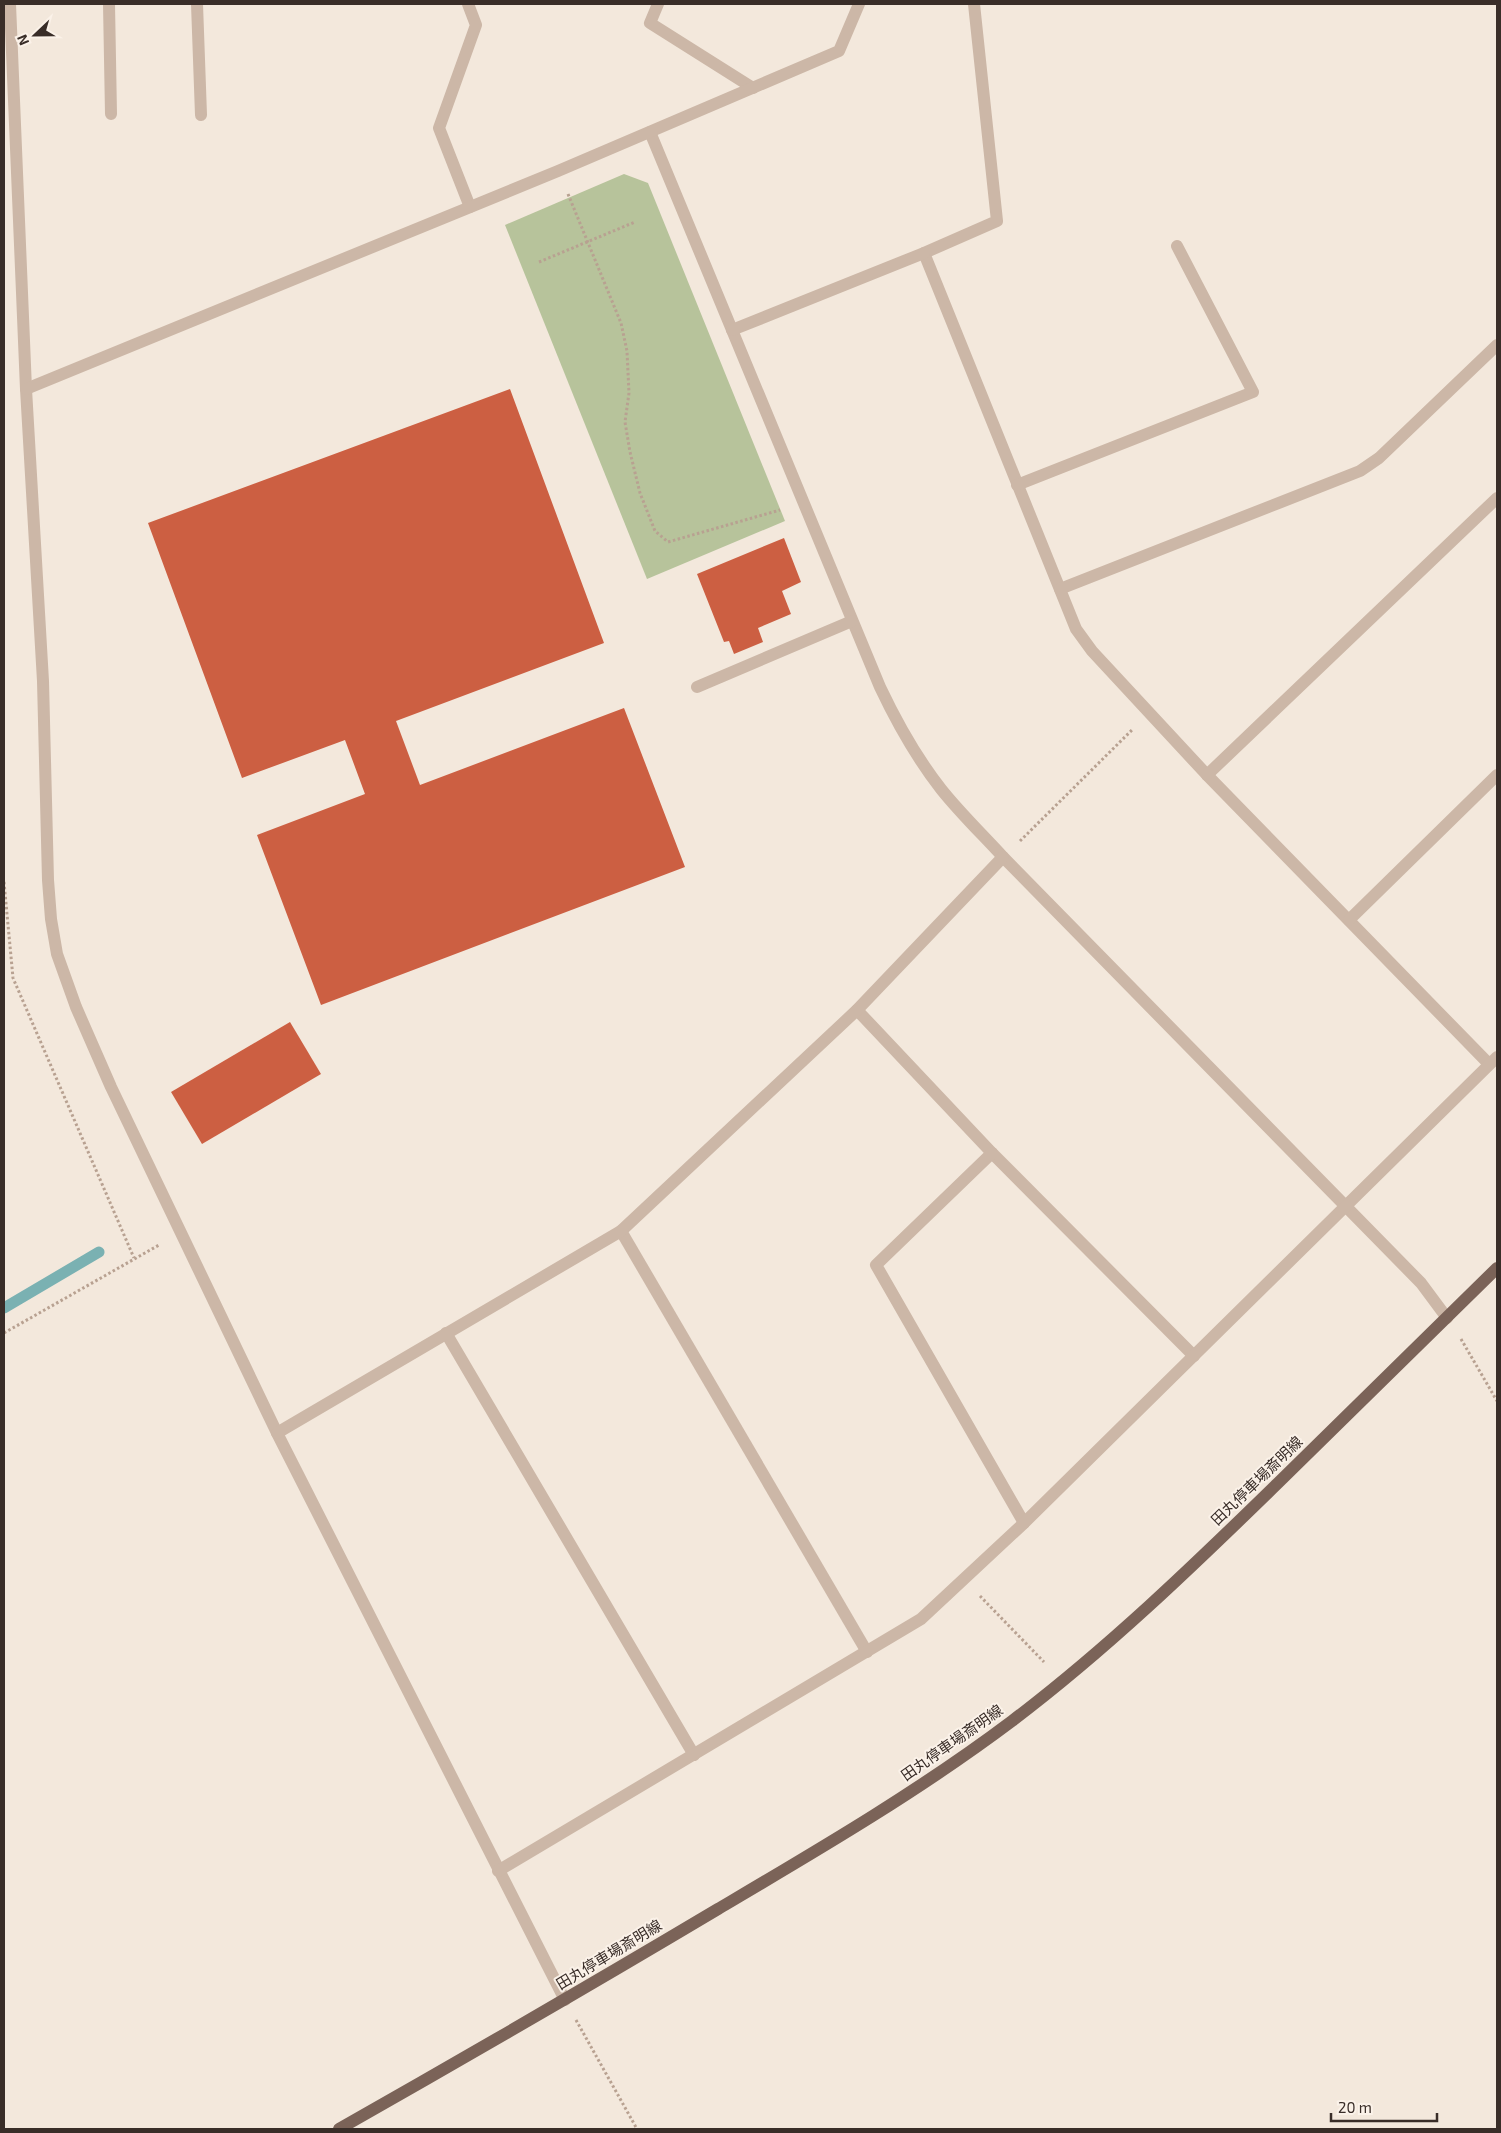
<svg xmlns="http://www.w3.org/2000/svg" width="1501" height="2133" font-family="'Exo 2','Noto Sans JP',sans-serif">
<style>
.green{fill:#b7c39b}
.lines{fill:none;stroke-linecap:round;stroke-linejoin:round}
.stream{stroke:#7ab1b2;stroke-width:11}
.building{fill:#cc5f42}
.path{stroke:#b8a191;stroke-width:3;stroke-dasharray:2.5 2.5;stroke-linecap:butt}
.minor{stroke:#ccb7a7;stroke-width:12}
.major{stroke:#7b6358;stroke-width:12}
.labels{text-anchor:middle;stroke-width:4;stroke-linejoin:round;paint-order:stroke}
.street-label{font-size:15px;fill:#392d28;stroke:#fbf2e9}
</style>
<rect width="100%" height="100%" fill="#f3e8dc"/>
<!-- green -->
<path class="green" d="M624,174L648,183L785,521L647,579L505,225Z"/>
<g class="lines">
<!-- stream -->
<path class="stream" d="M4,1308L99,1252"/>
</g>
<!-- building -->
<g class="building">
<path d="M510,389L604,643L396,721L420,785L624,708L685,867L321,1005L257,835L365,794L345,740L242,778L148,523Z"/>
<path d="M784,538L801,582L782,591L791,614L758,628L763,642L734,654L729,641L724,642L697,574Z"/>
<path d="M290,1022L321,1074L202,1144L171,1092Z"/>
</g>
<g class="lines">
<!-- path -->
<g class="path">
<path d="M568,194L621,323L627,351L629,393L625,422L630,452L640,493L655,531L668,542L780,510"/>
<path d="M539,262L635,222"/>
<path d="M1020,841L1133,729"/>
<path d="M4,882L13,978L134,1258"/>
<path d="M4,1333L159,1245"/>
<path d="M1461,1339L1497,1401"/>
<path d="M980,1596L1044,1662"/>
<path d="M576,2020L637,2129"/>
</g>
<!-- minor -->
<g class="minor">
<path d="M10,4L26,389L43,681L48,880L51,919L57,954L76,1007L111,1087L277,1433L565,2000"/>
<path d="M109,4L111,114"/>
<path d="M197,4L201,115"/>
<path d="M468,4L476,25L439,128L470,207"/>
<path d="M658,4L650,23L753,88"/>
<path d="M974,4L997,221L924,253L1076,629L1092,651L1207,775L1489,1064"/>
<path d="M650,132L880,687C897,723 916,757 941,789C960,813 983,835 1003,857L1421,1283L1447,1318"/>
<path d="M732,330L924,253"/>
<path d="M26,389L558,171L839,51L859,4"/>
<path d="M1017,485L1253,392L1177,246"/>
<path d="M1060,589L1360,471L1379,458L1497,345"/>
<path d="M697,687L852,621"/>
<path d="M1207,775L1497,498"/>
<path d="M1349,920L1497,775"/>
<path d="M857,1010L992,1153L1194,1356"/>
<path d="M992,1153L876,1265L1024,1523"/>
<path d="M621,1231L867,1652"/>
<path d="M446,1333L694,1755"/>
<path d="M277,1433L621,1231L857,1010L1003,857"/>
<path d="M498,1871L921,1619L1024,1523L1497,1057"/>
</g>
<!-- major -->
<path class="major" d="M339,2129C466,2057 592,1984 718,1909C818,1850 919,1791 1012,1721C1107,1649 1193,1566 1278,1483C1351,1411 1424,1340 1497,1268"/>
</g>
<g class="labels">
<!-- street labels -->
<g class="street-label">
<text transform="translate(1257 1481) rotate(-44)" y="5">田丸停車場斎明線</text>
<text transform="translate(952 1743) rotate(-35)" y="5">田丸停車場斎明線</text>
<text transform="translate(609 1955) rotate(-31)" y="5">田丸停車場斎明線</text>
</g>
</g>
<!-- border -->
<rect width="1501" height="2133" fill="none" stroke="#392d28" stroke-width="10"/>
<!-- north arrow -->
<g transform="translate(35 35) rotate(248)" stroke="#fbf2e9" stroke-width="4" paint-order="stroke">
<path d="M0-4L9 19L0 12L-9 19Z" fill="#392d28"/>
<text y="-8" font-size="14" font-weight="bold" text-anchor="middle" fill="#392d28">N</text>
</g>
<!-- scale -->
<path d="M1331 2113v8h106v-8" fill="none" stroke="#392d28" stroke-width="2.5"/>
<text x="1338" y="2113" font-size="15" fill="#392d28" stroke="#fbf2e9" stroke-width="4" paint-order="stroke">20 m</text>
</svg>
